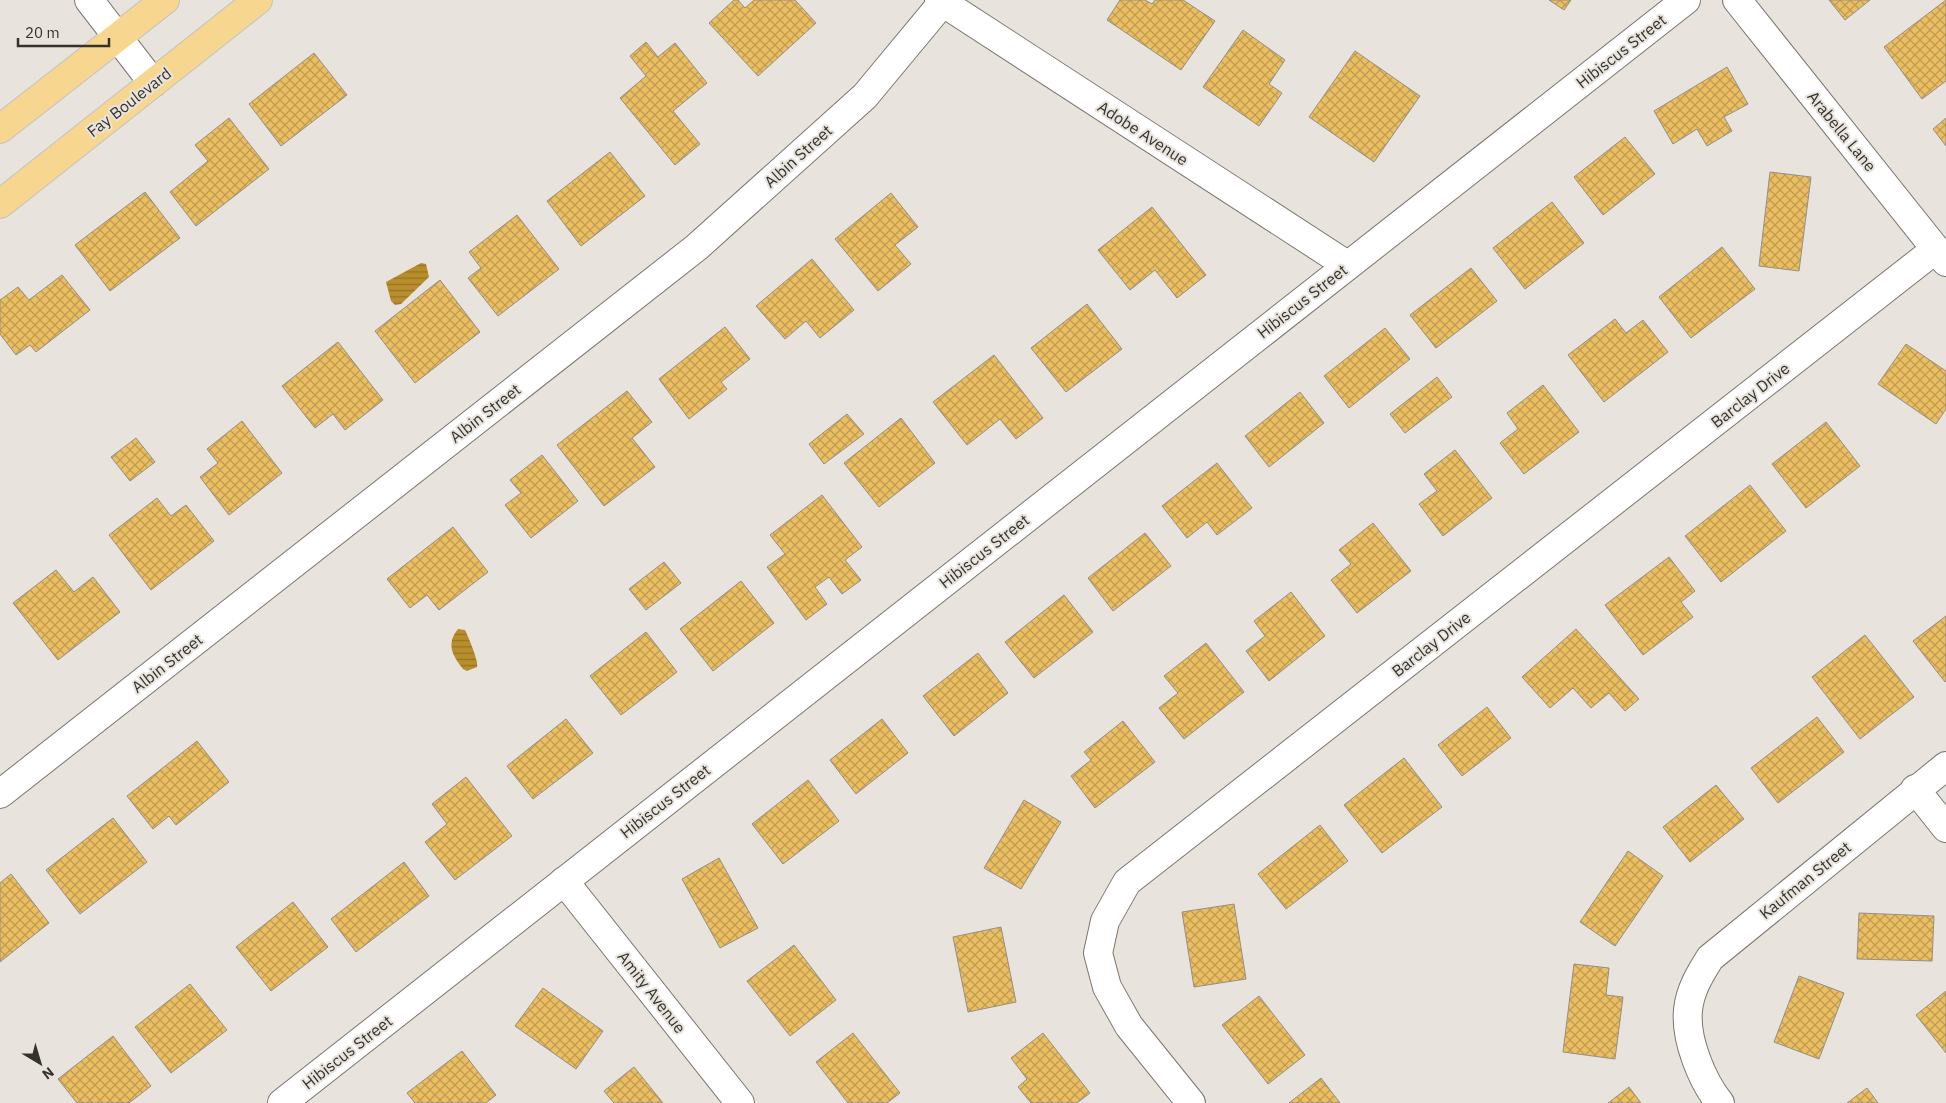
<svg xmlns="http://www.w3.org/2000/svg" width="1946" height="1103" font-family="'IBM Plex Sans',sans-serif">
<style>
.water{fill:url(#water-rules)}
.building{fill:url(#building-cross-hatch);stroke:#938f88}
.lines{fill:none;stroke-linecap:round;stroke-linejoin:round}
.minor-casing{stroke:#7a7670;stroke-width:30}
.major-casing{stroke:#c2c2c1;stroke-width:30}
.minor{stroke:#fff;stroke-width:28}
.major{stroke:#f7d790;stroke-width:28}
.labels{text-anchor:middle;stroke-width:4;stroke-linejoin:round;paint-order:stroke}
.street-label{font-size:16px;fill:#34322f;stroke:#e8e4dd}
</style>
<defs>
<pattern id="water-rules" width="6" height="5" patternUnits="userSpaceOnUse" patternTransform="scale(1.25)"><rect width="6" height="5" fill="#b88d2b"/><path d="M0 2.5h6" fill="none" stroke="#967425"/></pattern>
<pattern id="building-cross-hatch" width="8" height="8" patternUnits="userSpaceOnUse" patternTransform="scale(1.25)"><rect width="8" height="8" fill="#ebbe62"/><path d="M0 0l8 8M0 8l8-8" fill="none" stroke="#bf9b51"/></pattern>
</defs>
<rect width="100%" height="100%" fill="#e8e4dd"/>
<!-- water -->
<g class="water">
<path d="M421,263L426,264L429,277L401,304L395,305L391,301L386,282Z"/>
<path d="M458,629L465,630C468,636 479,662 477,667L467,671L463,669C452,655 446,644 458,629Z"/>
</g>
<!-- building -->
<g class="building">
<path d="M734,0H738L745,8L754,0H795L816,23L758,76L709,23Z"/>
<path d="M1120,0H1145L1152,4L1155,0H1183L1215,21L1181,70L1107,20Z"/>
<path d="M1549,0H1571L1564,10Z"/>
<path d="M1829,0H1870L1845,20Z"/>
<path d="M1946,0V81L1922,99L1884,47Z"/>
<path d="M1243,30L1285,60L1269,84L1282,93L1259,126L1203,87Z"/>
<path d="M646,42L658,57L675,43L707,83L673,111L700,144L675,165L620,98L646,76L630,56Z"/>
<path d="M1355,51L1420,96L1374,162L1309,117Z"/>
<path d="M314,53L347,95L281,146L249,104Z"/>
<path d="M1727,67L1748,104L1724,117L1732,131L1707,146L1697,129L1673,144L1654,111Z"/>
<path d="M229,118L269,169L196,226L170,192L208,161L195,145Z"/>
<path d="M1946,118V146L1933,129Z"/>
<path d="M1625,137L1655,174L1603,215L1574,177Z"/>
<path d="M610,152L645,196L581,246L547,201Z"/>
<path d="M1770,172L1811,177L1799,271L1759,266Z"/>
<path d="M145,192L180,238L110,291L75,245Z"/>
<path d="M891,193L918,227L895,245L911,264L878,291L835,239Z"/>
<path d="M1552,202L1584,243L1525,289L1493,248Z"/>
<path d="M1152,207L1206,275L1177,298L1155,270L1130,290L1098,250Z"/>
<path d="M517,215L559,269L498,316L468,278L481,268L469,252Z"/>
<path d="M1722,247L1755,289L1691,338L1659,297Z"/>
<path d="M812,259L854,310L820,338L806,321L785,339L756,306Z"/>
<path d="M1471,268L1497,301L1436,348L1410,315Z"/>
<path d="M62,275L90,310L36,352L30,345L16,355L0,334V300L18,287L29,300Z"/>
<path d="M440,280L480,332L415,383L375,331Z"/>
<path d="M1087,304L1122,349L1066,392L1031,348Z"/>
<path d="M1615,319L1626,333L1643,320L1668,352L1604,402L1568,355Z"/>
<path d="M725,327L750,359L721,382L727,389L689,419L659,379Z"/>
<path d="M1385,328L1410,359L1349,408L1324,376Z"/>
<path d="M338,342L383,400L345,430L333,414L315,428L282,386Z"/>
<path d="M1906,344L1946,371V409L1936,424L1878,384Z"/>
<path d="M994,355L1043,418L1016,439L1000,419L967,445L933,402Z"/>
<path d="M1437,377L1452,397L1405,433L1390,414Z"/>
<path d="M1543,385L1579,432L1524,474L1500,443L1518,429L1507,413Z"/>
<path d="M627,391L652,422L632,438L655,467L604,506L557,445Z"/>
<path d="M1300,392L1324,423L1269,467L1245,436Z"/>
<path d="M847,414L864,434L824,464L809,444Z"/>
<path d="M901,418L935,463L879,507L844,463Z"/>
<path d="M242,421L282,473L229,515L200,477L218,463L207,449Z"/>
<path d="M1826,422L1860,466L1806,508L1772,464Z"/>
<path d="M136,438L155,462L130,481L111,457Z"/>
<path d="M1455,450L1492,498L1443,536L1419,504L1437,491L1424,474Z"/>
<path d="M542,455L578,501L531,538L505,505L521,493L510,480Z"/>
<path d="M1217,463L1252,508L1217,535L1207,522L1187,538L1162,506Z"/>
<path d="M1750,485L1786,531L1721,582L1685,536Z"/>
<path d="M822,495L862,547L845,560L861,580L842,594L829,577L815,587L827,604L806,620L767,567L785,554L770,535Z"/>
<path d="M157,498L171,516L186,505L214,541L151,590L109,535Z"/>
<path d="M1373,523L1411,571L1357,613L1331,580L1351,564L1339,550Z"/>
<path d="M453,527L488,572L439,610L427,595L410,608L387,579Z"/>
<path d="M1145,533L1171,566L1113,611L1088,578Z"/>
<path d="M1669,557L1695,591L1681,602L1693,617L1643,655L1605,605Z"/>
<path d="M664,562L681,583L646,610L629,589Z"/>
<path d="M56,570L74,592L93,577L120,612L58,660L13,603Z"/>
<path d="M741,581L774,623L713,671L680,629Z"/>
<path d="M1291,592L1325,636L1269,681L1246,651L1265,636L1254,621Z"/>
<path d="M1064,595L1093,632L1034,678L1005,642Z"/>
<path d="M1946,616V681L1945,682L1913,641Z"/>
<path d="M1576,629L1639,699L1625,711L1609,693L1591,708L1573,688L1550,708L1522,677Z"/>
<path d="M646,632L677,672L621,715L590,676Z"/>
<path d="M1865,635L1914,697L1860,739L1812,677Z"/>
<path d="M1206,643L1244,692L1184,739L1159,708L1178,693L1164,676Z"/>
<path d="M978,653L1008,693L954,736L923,696Z"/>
<path d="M1487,707L1511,738L1462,776L1438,745Z"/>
<path d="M1817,717L1844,752L1778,803L1751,768Z"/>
<path d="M566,719L593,753L533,799L507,766Z"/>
<path d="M882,719L908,753L856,794L830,760Z"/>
<path d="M1123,721L1155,762L1095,808L1071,776L1091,760L1084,752Z"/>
<path d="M197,741L229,782L176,825L169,816L153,829L127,796Z"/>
<path d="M1404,758L1442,807L1382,853L1344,805Z"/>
<path d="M466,777L512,836L455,880L425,842L447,824L432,804Z"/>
<path d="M808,780L839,821L783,864L752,824Z"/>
<path d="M1716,785L1744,819L1690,862L1663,827Z"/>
<path d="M1024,800L1061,822L1021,889L984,868Z"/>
<path d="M113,818L147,862L80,914L46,870Z"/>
<path d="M1320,825L1348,861L1286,909L1258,874Z"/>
<path d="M1628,851L1663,876L1615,946L1580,922Z"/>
<path d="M719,858L758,928L720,948L682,879Z"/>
<path d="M404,862L429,896L356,952L331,919Z"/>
<path d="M11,874L49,923L0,962V883Z"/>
<path d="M293,902L328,947L271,991L236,947Z"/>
<path d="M1234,904L1246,979L1194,987L1182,912Z"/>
<path d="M1859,913L1934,916L1932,961L1857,959Z"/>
<path d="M1001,927L1016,1002L968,1012L953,937Z"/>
<path d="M794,945L836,1000L790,1036L747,981Z"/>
<path d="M1574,964L1609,968L1606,995L1623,997L1615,1059L1563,1052Z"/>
<path d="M1799,976L1844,993L1819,1059L1774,1042Z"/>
<path d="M190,984L227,1030L171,1073L135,1027Z"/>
<path d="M543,988L603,1031L576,1069L515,1026Z"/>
<path d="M1946,991V1053L1916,1015Z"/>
<path d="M1259,996L1305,1055L1268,1084L1222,1025Z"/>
<path d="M853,1033L900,1093L887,1103H848L816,1062Z"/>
<path d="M1043,1033L1090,1093L1077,1103H1031L1018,1087L1027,1079L1011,1058Z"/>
<path d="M113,1036L151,1086L129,1103H77L58,1079Z"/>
<path d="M462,1051L496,1095L486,1103H415L407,1093Z"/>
<path d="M634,1067L663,1103H614L604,1091Z"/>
<path d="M1321,1078L1340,1103H1289Z"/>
<path d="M1629,1087L1641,1103H1608Z"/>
<path d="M1867,1088L1878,1103H1847Z"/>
</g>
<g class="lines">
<defs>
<g id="minor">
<path d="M89,0L153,83"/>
<path d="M939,0L1347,265"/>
<path d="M1737,0L1946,262"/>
<path d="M1915,789L1946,828"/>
<path d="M0,794L697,247L865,96L943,2"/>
<path d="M564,881L740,1103"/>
<path d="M282,1103L1686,0"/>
<path d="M1191,1103L1129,1026L1107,987L1098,953L1105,921L1127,882L1936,249"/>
<path d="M1720,1103C1702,1081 1685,1039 1688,1010C1690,990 1700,974 1710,958L1946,766"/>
</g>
<g id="major">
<path d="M0,129L165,0"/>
<path d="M0,204L258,0"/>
</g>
</defs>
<!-- minor casing -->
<use href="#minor" class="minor-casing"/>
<!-- major casing -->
<use href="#major" class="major-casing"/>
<!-- minor -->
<use href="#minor" class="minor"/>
<!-- major -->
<use href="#major" class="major"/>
</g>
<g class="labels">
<!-- street labels -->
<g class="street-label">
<text transform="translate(1621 51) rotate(-38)" y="6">Hibiscus Street</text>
<text transform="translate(129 102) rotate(-38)" y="6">Fay Boulevard</text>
<text transform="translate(1842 131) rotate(51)" y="6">Arabella Lane</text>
<text transform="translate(1143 133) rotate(33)" y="6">Adobe Avenue</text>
<text transform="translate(798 156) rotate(-42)" y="6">Albin Street</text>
<text transform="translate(1302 301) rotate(-38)" y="6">Hibiscus Street</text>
<text transform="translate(1750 395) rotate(-38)" y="6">Barclay Drive</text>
<text transform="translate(485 413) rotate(-38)" y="6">Albin Street</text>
<text transform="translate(984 551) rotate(-38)" y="6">Hibiscus Street</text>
<text transform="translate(1431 644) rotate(-38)" y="6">Barclay Drive</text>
<text transform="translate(167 663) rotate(-38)" y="6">Albin Street</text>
<text transform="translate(665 801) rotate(-38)" y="6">Hibiscus Street</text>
<text transform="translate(1805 880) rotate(-39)" y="6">Kaufman Street</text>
<text transform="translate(652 992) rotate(52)" y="6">Amity Avenue</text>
<text transform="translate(347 1052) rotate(-38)" y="6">Hibiscus Street</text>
</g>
</g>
<!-- north arrow -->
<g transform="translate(40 1063) rotate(142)" stroke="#e8e4dd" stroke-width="4" paint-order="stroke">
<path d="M0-4L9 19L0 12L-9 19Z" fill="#34322f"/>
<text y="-8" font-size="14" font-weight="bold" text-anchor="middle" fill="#34322f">N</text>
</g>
<!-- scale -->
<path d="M18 38v8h91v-8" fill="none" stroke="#34322f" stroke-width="2.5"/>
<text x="25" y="38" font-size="15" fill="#34322f" stroke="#e8e4dd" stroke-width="4" paint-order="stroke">20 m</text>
</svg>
